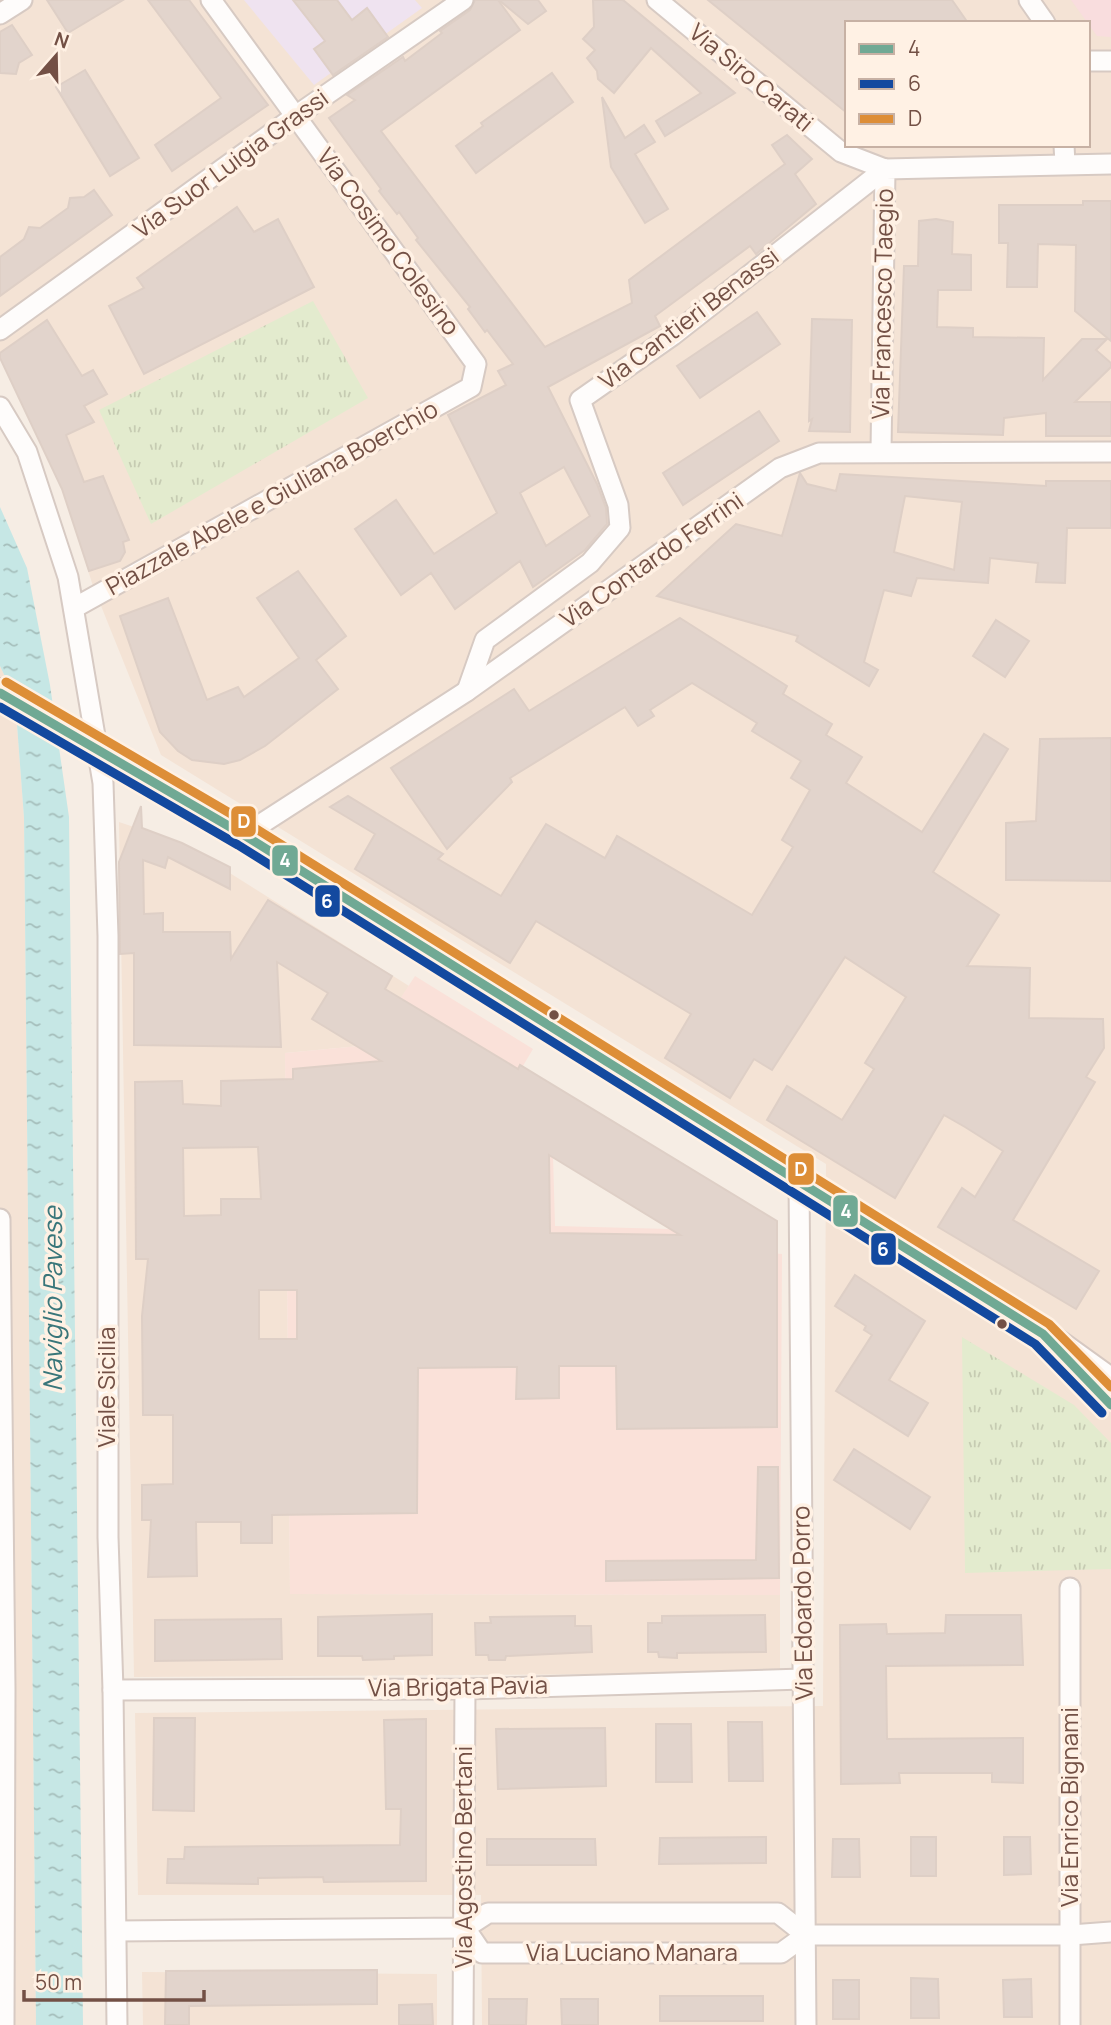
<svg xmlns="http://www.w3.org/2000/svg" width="1111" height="2025" font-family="Manrope,sans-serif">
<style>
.residential{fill:#f4e3d5;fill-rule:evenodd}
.commercial{fill:#fae1d9}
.education{fill:#efe3f0}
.medical{fill:#f9ddde}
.park{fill:url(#park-tufts)}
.water{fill:url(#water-ripples)}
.building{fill:#e2d4cc;stroke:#decfc6;stroke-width:2;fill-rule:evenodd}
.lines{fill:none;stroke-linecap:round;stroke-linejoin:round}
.street-casing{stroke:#d7cac3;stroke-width:23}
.secondary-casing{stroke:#d6c8c1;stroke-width:32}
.street{stroke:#fefcfb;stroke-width:19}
.secondary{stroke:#fefcfb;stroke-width:28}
.bus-1-casing{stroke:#fff1e4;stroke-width:14}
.bus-2-casing{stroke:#fff1e4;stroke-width:14}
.bus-3-casing{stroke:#fff1e4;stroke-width:14}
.bus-1{stroke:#70a994;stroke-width:9}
.bus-2{stroke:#13499f;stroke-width:9}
.bus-3{stroke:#dd8e37;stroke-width:9}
.bus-dot{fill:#735045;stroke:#fff1e4;stroke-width:2.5}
.labels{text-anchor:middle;stroke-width:7;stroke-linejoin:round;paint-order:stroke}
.street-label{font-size:24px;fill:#735045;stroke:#fff1e4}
.water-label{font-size:26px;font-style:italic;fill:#39767a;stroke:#fff1e4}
.line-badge{stroke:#fff1e4;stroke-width:2.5}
.badge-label{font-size:19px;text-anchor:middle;font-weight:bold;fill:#fff}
</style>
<defs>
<pattern id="park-tufts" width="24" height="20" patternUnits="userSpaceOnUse" patternTransform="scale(1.75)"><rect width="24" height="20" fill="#e3ebce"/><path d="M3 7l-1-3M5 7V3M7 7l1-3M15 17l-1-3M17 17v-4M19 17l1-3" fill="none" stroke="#c6cbb2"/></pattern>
<pattern id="water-ripples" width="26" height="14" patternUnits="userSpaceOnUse" patternTransform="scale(1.75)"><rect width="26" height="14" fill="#c6e7e5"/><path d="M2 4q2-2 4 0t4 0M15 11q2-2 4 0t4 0" fill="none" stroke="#a5bebb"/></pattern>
</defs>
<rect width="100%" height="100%" fill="#f6ede4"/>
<!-- residential -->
<g class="residential">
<path d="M0,0H1111V2025H482L481,1895H138L135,1713L823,1706L826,1164L161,755L93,586L62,489L0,356ZM847,23H1088V145H847Z"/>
<path d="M0,666L15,698L24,818L36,2025H0Z"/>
<path d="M119,822L182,843L409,986L370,1045L285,1053L290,1594L780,1595V1673L134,1677Z"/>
<path d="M142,1972L437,1974V2025H143Z"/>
</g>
<!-- commercial -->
<path class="commercial" d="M415,976L533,1049L495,1113L553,1156L555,1226L746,1231L748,1251L782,1254L780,1595L290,1594L285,1053L370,1045Z"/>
<!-- education -->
<path class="education" d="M244,0H415L422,8L314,85Z"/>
<!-- medical -->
<path class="medical" d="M1071,0H1111V37L1097,36Z"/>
<!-- park -->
<g class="park">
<path d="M313,301L368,398L151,524L99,410Z"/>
<path d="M962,1337L1074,1405L1111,1443V1569L965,1573Z"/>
</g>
<!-- water -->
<path class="water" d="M0,507L27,568L50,685L69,817L83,2025H36L24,818L15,698L0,666Z"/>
<!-- building -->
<g class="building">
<path d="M47,0H123L68,33Z"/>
<path d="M148,0H189L268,105L172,171L155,145L221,98Z"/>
<path d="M293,0H337L352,20L367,8L388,37L333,75L314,49L325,41Z"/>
<path d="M475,0H498L520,30L381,131L545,347L632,303L629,280L785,164L772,145L787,135L812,159L795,174L816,204L756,254L750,246L655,316L660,326L548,387L597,484L606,508L607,524L585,550L533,587L520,561L455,609L431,573L401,595L355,529L396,500L434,554L497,513L448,415L506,385L498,371L513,364L487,330L485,332L468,309L470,307L416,240L418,238L399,212L397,214L379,191L381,189L329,118L355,100L347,95L403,57L405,61L442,33L440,31L470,10ZM564,467L590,516L546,546L520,493Z"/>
<path d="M499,0H538L546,11L528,24Z"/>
<path d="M593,0H623L735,93L665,136L656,121L701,93L651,48L614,93L598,79L597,71L587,58L595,50L583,39L594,27Z"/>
<path d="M708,0H952L968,23H847V113Z"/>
<path d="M12,25L32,55L19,63L16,74L0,73V32Z"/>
<path d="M85,70L139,158L110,176L56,87Z"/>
<path d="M552,73L573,102L476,173L456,146L483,126L481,123Z"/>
<path d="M602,97L625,138L644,125L655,142L635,154L668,209L645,223L611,167Z"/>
<path d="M94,190L112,215L0,296V257L24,239L29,227L40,228L68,208L70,198L84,197Z"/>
<path d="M1083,201H1111V341L1075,311L1076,245L1038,244L1037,287H1007L1008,243H999V205H1083Z"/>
<path d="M237,207L254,232L278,219L314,287L144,374L109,306L144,288L137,278Z"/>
<path d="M936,219L953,222L952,254L971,255V290H938L937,327L973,328V337L1044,338L1043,380L1082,339H1107L1096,350L1111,363V367L1075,402H1111V436H1046V413L1004,418L1003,435L898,432L904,266H918L919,221Z"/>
<path d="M757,312L780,344L700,398L677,366Z"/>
<path d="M812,319L852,320L850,432L809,431L812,419L809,421Z"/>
<path d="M47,320L82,376L93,370L107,394L84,406L94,422L66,435L84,482L103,476L129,540L123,542L125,552L120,561L89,571L62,489L0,358V353Z"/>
<path d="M759,411L779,441L683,505L663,473Z"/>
<path d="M800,473L807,484L836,491L840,474L1046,486V481H1111V528H1067L1065,583L1036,582L1038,563L990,558L988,583L917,578L911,596L884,590L864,662L878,670L869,686L796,641L798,636L657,596L736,524L782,536ZM905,496L962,502L954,570L894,552Z"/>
<path d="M298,571L346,636L316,660L338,689L265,746L240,760L224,764L192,760L178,751L160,732L120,616L168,598L207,700L238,687L244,697L299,658L257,598Z"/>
<path d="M680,618L787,686L783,694L832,724L826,735L862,757L846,783L922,832L984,734L1008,749L933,872L999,915L967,966L1030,968L1029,1018L1103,1019L1104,1048L1086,1077L1095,1082L1013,1220L1099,1271L1076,1309L938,1227L962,1188L975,1197L1003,1151L965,1127L944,1115L895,1198L767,1120L787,1086L842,1120L874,1069L865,1063L906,997L845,957L772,1070L754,1059L730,1098L665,1058L691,1014L536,921L510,963L355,869L375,834L330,807L348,796L443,854L438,859L501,896L546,824L605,858L617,836L752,915L793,847L782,840L810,790L791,778L801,761L752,731L757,723L692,683L650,710L654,716L638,726L625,707L510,778L512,782L447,849L391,768L514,689L529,711Z"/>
<path d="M996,620L1029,641L1005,677L973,656Z"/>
<path d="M1111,738V881L1006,880V823L1036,821L1040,739Z"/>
<path d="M141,806L142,828L182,843L230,867V889L168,857L165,868L143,860L144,914L163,913V932H230L231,959L268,900L392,976L385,989L518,1069L520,1065L777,1221V1427L617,1429L616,1366H559V1398L516,1399L517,1367L418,1368L417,1513L272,1515V1543H241V1522H196L197,1576L148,1577L151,1520H142V1485L173,1484V1415H143L142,1316L148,1259H136L135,1082L182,1081L183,1104L221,1106V1081L293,1079V1069L381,1061L312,1019L328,993L277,962L281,1047L134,1045V953L120,954L119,862ZM258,1147L261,1199H221V1215L184,1216L183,1148ZM549,1155L680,1235L550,1233ZM259,1290H297V1339H259Z"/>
<path d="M855,1275L925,1321L889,1380L928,1403L908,1436L836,1391L872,1335L864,1330L866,1326L835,1306Z"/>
<path d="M854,1449L930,1497L910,1529L834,1480Z"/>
<path d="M758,1467H778L779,1578L606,1581V1561L756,1560Z"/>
<path d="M432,1614V1655L394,1656V1659L363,1660L362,1656H318V1617Z"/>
<path d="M765,1615L766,1652L677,1653V1658L659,1657L658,1652H648V1623H662V1616Z"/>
<path d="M946,1615H1021L1023,1665L886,1666L887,1739L1023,1738V1783L992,1782V1773H899L900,1783L841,1784L840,1625L886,1624L887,1634L945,1633Z"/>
<path d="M575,1616V1626H591L592,1652L506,1656L505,1660H489L488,1655H476L475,1623H491L490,1617Z"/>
<path d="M281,1619L282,1659L155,1661V1620Z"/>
<path d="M154,1718H195L194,1811L153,1810Z"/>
<path d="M426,1719V1881L324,1882L323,1877L258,1878V1884L167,1883L168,1859H184L185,1847L400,1845L401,1809H386L384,1720Z"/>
<path d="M728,1722H762L763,1781H729Z"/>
<path d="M656,1724H691L692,1782H656Z"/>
<path d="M605,1728L606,1786L498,1789L496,1729Z"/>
<path d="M766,1837V1863L659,1864L660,1838Z"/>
<rect x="911" y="1837" width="25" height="39"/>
<path d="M1004,1837H1030L1031,1874L1004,1875Z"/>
<path d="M487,1839H595L596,1865H487Z"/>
<path d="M833,1839H859L860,1877H832Z"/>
<path d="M377,1970V2004L189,2006V2025H165L166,1971Z"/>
<path d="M911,1978L938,1979L939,2018H911Z"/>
<path d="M1031,1979L1032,2017H1004L1003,1980Z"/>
<rect x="833" y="1980" width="26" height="39"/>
<rect x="660" y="1996" width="103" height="25"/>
<path d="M489,1999H527L526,2025H489Z"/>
<path d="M561,1999H598V2025H562Z"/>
<path d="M432,2004L433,2025H399V2005Z"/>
</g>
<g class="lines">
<defs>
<g id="street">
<path d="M657,0L841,152L885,169"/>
<path d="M1029,0L1045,23"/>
<path d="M0,14L22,0"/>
<path d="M1088,61H1111"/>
<path d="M1064,145L1065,164"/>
<path d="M0,330L297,115L463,0"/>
<path d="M0,407L27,452L68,577L103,783L108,936V1537L113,1690L117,2025"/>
<path d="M881,451L885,169L1111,164"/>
<path d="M74,608L471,387L476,364L211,0"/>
<path d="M467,691L485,640L590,563L620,528L618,505L580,400L673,335L885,169"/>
<path d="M244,835L467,691L780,468L819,453L1111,452"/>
<path d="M799,1180L806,2025"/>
<path d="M0,1219L5,1689L4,2025"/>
<path d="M1070,1588V2025"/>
<path d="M113,1690L465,1689L803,1679"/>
<path d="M465,1928L482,1953H781L806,1935H1071L1111,1932"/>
<path d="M117,1931L465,1928L488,1913H778L806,1935"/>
<path d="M463,2025L465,1689"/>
</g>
<path id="secondary" d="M0,693L244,835L1043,1334L1111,1383"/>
</defs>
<!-- street casing -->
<use href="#street" class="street-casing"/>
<!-- secondary casing -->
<use href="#secondary" class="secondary-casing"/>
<!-- street -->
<use href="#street" class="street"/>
<!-- secondary -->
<use href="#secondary" class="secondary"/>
<defs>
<path id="bus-1" d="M0,693L244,835L1043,1334L1111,1405"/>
<path id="bus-2" d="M0,707L238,845L1035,1344L1102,1413"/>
<path id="bus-3" d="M6,682L250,825L1049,1324L1111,1387"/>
</defs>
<!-- bus-1 casing -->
<use href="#bus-1" class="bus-1-casing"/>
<!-- bus-2 casing -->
<use href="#bus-2" class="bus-2-casing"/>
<!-- bus-3 casing -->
<use href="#bus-3" class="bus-3-casing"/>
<!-- bus-1 -->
<use href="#bus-1" class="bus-1"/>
<!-- bus-2 -->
<use href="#bus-2" class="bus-2"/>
<!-- bus-3 -->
<use href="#bus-3" class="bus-3"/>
</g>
<!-- markers -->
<g class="bus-dot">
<circle cx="554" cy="1015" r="6"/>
<circle cx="1002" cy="1324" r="6"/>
</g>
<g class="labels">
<!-- street labels -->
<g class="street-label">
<text transform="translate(751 78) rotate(40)" y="8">Via Siro Carati</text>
<text transform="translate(231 164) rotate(-36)" y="8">Via Suor Luigia Grassi</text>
<text transform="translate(388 242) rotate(54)" y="8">Via Cosimo Colesino</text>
<text transform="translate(883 304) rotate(-89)" y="8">Via Francesco Taegio</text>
<text transform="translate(689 319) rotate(-37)" y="8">Via Cantieri Benassi</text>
<text transform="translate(272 498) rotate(-29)" y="8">Piazzale Abele e Giuliana Boerchio</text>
<text transform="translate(652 560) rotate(-35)" y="8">Via Contardo Ferrini</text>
<text transform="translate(107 1387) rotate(-90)" y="8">Viale Sicilia</text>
<text transform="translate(803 1603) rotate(-91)" y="8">Via Edoardo Porro</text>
<text transform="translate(458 1687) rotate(-1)" y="8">Via Brigata Pavia</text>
<text transform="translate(1070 1807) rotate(-90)" y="8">Via Enrico Bignami</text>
<text transform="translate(464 1857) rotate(-90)" y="8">Via Agostino Bertani</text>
<text x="632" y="1961">Via Luciano Manara</text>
</g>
<!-- water labels -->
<g class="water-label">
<text transform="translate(53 1299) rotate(-90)" y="9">Naviglio Pavese</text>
</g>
</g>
<g class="line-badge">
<rect x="230" y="805" width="27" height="33" rx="7" fill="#dd8e37"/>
<rect x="271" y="844" width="28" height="33" rx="7" fill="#70a994"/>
<rect x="314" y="884" width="27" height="34" rx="7" fill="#13499f"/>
<rect x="787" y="1152" width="28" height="34" rx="7" fill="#dd8e37"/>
<rect x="832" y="1194" width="27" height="34" rx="7" fill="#70a994"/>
<rect x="870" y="1232" width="27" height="34" rx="7" fill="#13499f"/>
</g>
<g class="badge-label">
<text x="244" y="828">D</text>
<text x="285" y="867">4</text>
<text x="327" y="908">6</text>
<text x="801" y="1176">D</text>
<text x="846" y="1218">4</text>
<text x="883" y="1256">6</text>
</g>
<!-- legend -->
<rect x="845" y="21" width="245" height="126" fill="#fff1e4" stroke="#c7b1a4" stroke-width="2"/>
<rect x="859" y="44" width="35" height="10" fill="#70a994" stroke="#c7b1a4" stroke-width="2"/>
<text x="908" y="56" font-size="21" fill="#735045">4</text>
<rect x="859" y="79" width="35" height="10" fill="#13499f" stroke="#c7b1a4" stroke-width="2"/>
<text x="908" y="91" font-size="21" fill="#735045">6</text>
<rect x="859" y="114" width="35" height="10" fill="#dd8e37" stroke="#c7b1a4" stroke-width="2"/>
<text x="908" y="126" font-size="21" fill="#735045">D</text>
<!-- north arrow -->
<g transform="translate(56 56) rotate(20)" stroke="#fff1e4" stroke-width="5" paint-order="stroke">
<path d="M0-5L12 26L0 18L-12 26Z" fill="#735045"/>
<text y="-10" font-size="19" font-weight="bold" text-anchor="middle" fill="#735045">N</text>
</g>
<!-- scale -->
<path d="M24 1990v10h180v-10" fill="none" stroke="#735045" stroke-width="3.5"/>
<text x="35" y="1990" font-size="21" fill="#735045" stroke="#fff1e4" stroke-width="5" paint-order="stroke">50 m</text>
</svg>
